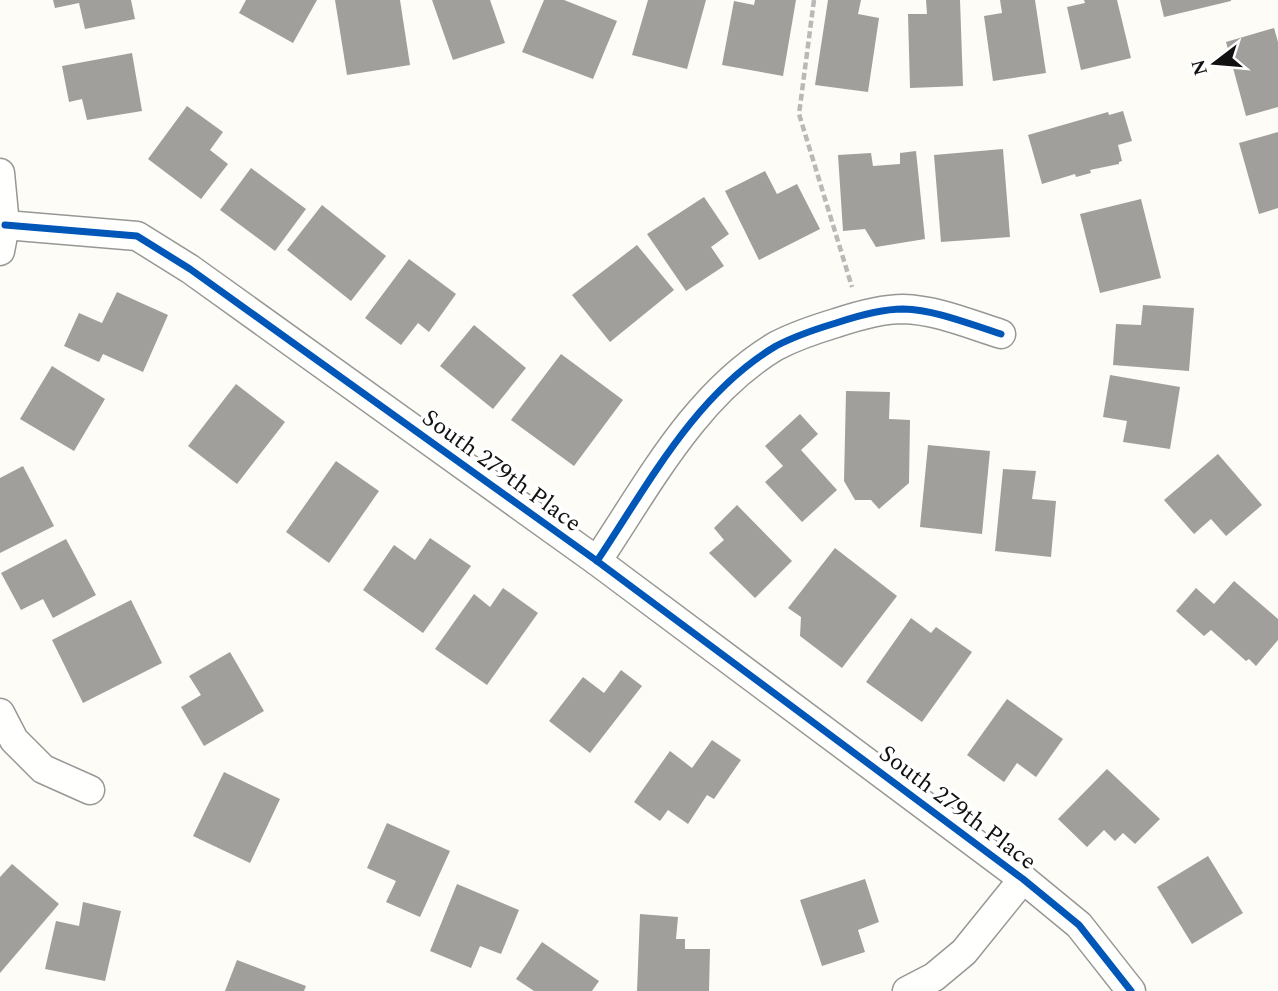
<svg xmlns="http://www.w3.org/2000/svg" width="1278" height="991" font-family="Spectral,serif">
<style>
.building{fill:#a19f9c}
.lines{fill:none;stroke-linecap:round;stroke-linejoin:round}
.minor-casing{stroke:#979795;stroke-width:31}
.path{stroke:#b9b9b8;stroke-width:4.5;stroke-dasharray:7 3.5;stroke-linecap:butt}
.minor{stroke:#fffffe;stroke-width:28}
.cycleway-casing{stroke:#fff;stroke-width:11}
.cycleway{stroke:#0057b8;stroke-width:7}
.labels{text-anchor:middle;stroke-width:7;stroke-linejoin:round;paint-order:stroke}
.street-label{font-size:24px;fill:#111;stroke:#fff}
</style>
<rect width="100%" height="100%" fill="#fdfcf7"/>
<!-- building -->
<g class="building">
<path d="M53,0H131L135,19L85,29L79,3L55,8Z"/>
<path d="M246,0H317L293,43L239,13Z"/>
<path d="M335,0H400L410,65L347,75Z"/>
<path d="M432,0H490L505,43L453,60Z"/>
<path d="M544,0H564L617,21L593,79L522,52Z"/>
<path d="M648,0H706L687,69L632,55Z"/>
<path d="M755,0H796L783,76L722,65L734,1L754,5Z"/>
<path d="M828,0H861L858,14L879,18L868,92L815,85Z"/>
<path d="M926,0H960L963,86L910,88L908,14H927Z"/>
<path d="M1000,0H1035L1046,73L993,81L984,16L1002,13Z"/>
<path d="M1084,0H1117L1131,58L1081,70L1067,7L1085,3Z"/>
<path d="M1160,0H1231V1L1164,17Z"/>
<path d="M1274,28L1278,42V107L1246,116L1226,42Z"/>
<path d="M132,53L142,111L87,120L82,99L69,102L62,66Z"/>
<path d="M187,106L223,132L210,150L228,164L201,199L148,159Z"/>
<path d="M1123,111L1132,141L1118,145L1122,161L1119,162V164L1090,170L1091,173L1076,177L1075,174L1042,184L1028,135L1108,112L1109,115Z"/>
<path d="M1278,132V208L1259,214L1239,143Z"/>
<path d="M1003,149L1010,237L941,242L934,155Z"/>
<path d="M916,151L925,239L876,247L865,229L843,231L838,155L871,153L873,166L900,164V153Z"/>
<path d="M251,168L306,209L275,251L220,210Z"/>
<path d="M765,171L777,194L797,184L820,229L759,260L725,191Z"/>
<path d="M704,197L729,234L711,247L724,266L686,291L647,234Z"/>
<path d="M1141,199L1161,278L1100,293L1080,214Z"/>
<path d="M322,205L386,256L351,301L287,250Z"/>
<path d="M637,245L674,290L610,342L572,295Z"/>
<path d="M409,259L456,294L429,332L418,323L401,345L365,318Z"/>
<path d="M117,292L168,315L143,372L103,354L99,362L64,346L79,313L102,323Z"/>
<path d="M1143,305L1194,308L1189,371L1113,365L1116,324L1141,325Z"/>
<path d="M474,325L526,368L493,409L440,366Z"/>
<path d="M561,354L623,400L574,466L511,420Z"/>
<path d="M52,366L105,399L74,451L20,419Z"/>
<path d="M1110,375L1180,387L1170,449L1123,442L1127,421L1103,417Z"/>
<path d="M236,384L285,422L237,484L188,446Z"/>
<path d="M846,391L890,392L889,419L910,420L909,483L879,509L871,500H855L844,481Z"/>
<path d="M800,414L818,434L801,450L837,490L802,522L765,482L783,466L765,446Z"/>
<path d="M928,445L990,451L982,534L920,527Z"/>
<path d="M1218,454L1262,505L1226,536L1211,519L1194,534L1164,500Z"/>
<path d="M336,461L379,491L329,563L286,532Z"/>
<path d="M23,466L54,526L0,553V478Z"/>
<path d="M1003,469L1036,471L1032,499L1056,501L1051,557L995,551Z"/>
<path d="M737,505L792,561L755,598L709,553L724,540L714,528Z"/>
<path d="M430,538L471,566L423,633L363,590L394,545L415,560Z"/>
<path d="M66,539L96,595L53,618L43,599L21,610L1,573Z"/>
<path d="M835,548L897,596L842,668L800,636L801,617L788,608Z"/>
<path d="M1234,581L1278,619V640L1256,666L1249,659L1246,661L1211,630L1204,636L1176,611L1196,588L1214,604Z"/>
<path d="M503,588L538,613L487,685L435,649L474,594L490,607Z"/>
<path d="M131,600L162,663L83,703L52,640Z"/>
<path d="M911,618L931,633L936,627L972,652L922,722L866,682Z"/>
<path d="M230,652L264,711L204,746L181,707L201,695L189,676Z"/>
<path d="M621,670L642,686L590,753L549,721L583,677L604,693Z"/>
<path d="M1007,699L1063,739L1036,777L1017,763L1004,782L967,755Z"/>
<path d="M712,740L741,760L714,799L707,795L688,824L668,810L660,821L634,802L670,751L692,768Z"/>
<path d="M1107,769L1160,819L1135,844L1123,833L1115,841L1104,830L1087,847L1058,819Z"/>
<path d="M224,772L280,799L250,863L193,836Z"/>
<path d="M387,823L450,851L420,917L386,902L396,881L367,868Z"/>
<path d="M1208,856L1243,913L1192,944L1157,887Z"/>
<path d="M12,864L59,904L0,973V877Z"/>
<path d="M865,879L879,922L858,930L865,952L822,966L800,900Z"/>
<path d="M457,884L519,910L501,954L480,946L471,968L430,951Z"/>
<path d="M83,902L121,911L105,981L45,969L56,921L79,926Z"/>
<path d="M640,914L678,917L676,939H685V949H710L709,991H637Z"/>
<path d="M542,942L599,981L592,991H534L516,979Z"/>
<path d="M237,960L306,986L304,991H225Z"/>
</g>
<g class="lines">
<defs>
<g id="minor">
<path d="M0,173L5,225L0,251"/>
<path d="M5,225L137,236L190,269L597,561L1023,879L1079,925L1131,991"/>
<path d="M597,561C648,485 695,394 776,346C795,336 816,329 836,323C857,316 881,309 903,309C937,310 969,324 1001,334"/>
<path d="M0,713L14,740L43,769L90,790"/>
<path d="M907,991L934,977L964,952L1023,879"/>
</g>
</defs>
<!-- minor casing -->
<use href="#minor" class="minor-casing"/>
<!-- path -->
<path class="path" d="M814,0L799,114L852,287"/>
<!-- minor -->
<use href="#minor" class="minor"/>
<defs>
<g id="cycleway">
<path d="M5,225L137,236L190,269L597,561L1023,879L1079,925L1131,991"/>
<path d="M597,561C648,485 695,394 776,346C795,336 816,329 836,323C857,316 881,309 903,309C937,310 969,324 1001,334"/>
</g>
</defs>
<!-- cycleway casing -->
<use href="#cycleway" class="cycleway-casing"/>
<!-- cycleway -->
<use href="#cycleway" class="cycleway"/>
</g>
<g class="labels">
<!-- street labels -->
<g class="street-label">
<text transform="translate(502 470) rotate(36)" y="8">South 279th Place</text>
<text transform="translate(958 807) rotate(37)" y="8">South 279th Place</text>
</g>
</g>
<!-- north arrow -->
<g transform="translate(1215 63) rotate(254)" stroke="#ffffff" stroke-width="5" paint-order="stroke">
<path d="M0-5L12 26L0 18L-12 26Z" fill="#111111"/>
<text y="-10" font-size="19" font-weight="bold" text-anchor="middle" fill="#111111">N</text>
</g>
</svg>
